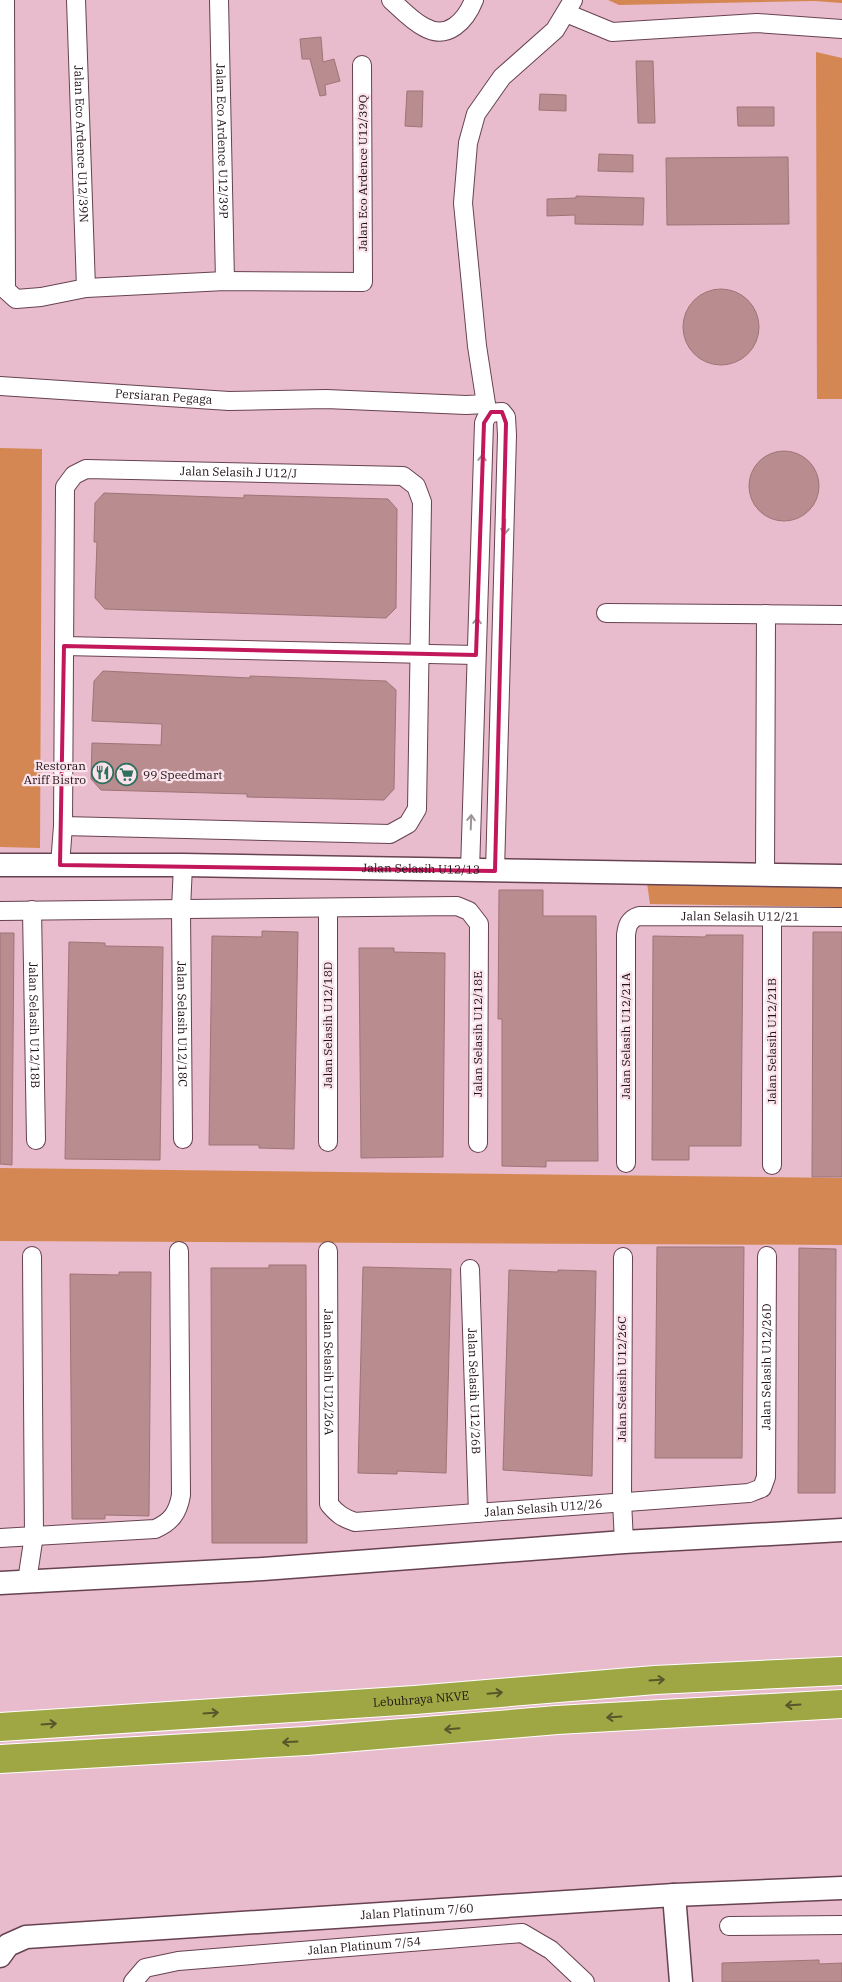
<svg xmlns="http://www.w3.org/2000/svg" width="842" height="1982" font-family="'IBM Plex Serif',serif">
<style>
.green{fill:#d48753}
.building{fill:#b98c8f;stroke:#9f7477}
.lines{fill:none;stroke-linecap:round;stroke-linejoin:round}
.minor-casing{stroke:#674251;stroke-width:20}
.tertiary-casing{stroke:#674251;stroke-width:25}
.motorway-casing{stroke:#fff;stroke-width:30}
.minor{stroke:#fff;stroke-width:18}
.tertiary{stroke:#fff;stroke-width:22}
.motorway{stroke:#9ea743;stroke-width:28}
.oneway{stroke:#9c9598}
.oneway2{stroke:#5a562c}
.marked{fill:none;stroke:#c2185b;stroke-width:4;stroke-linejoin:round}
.labels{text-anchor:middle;stroke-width:4.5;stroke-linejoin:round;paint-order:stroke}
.street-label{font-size:12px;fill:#221319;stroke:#fbe3ec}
.poi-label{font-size:12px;fill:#221319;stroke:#fbe3ec;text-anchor:end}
</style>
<rect width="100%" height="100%" fill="#e8bccc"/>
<!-- green -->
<g class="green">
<path d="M608,0H842V3L814,1L619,5Z"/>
<path d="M816,52L842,58V399H817Z"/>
<path d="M0,448L42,449L40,848L0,847Z"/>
<path d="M647,883L842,887V907L650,904Z"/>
<path d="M0,1168L842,1178V1245L0,1241Z"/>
</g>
<!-- building -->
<g class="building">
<path d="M321,37L323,62L334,59L340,81L325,85L326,95L320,96L310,59H302L300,39Z"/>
<path d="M636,61H653L655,123H638Z"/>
<path d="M407,91H423L422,127L405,126Z"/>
<path d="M540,94L566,95V111L539,110Z"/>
<path d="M737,107H774V126H738Z"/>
<path d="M599,154L633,155V172L598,171Z"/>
<path d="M788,157L789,224L667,225L666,158Z"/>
<path d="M576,196L644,198L643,225L575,224V215L547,216V199L576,198Z"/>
<circle cx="721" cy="327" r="38"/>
<circle cx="784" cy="486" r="35"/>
<path d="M104,493L244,498V495L388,499L397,509L396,608L386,618L105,609L95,598L97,542H94L95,503Z"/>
<path d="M103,671L250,678V676L386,681L396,690L394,789L384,800L247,797V794L101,790L91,779L92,743L161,745L162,724L92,721L94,681Z"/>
<path d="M499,890H543V916H596L598,1161H546V1167L502,1166V1019H498Z"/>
<path d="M262,931L298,932L294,1149L259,1148V1145H209L212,936L262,937Z"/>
<path d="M813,932H842V1177H812Z"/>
<path d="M0,933H14L12,1165L0,1164Z"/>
<path d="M706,935H743L741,1146H689V1160H652L653,936L706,937Z"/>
<path d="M69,942L105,943V946L163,947L160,1160L65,1159Z"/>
<path d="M359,948H394V952L445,953L443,1157L361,1158Z"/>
<path d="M657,1247H744L742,1458H655Z"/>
<path d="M799,1248L836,1249L835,1493H798Z"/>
<path d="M269,1265H306L307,1543H212L211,1268H269Z"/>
<path d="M363,1267L451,1269L446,1473L397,1471V1474L358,1473Z"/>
<path d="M509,1270L558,1272V1270L596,1271L592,1476L503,1470Z"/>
<path d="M119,1272H151L149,1516L105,1515V1519H72L70,1274L119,1275Z"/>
<path d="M819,1960V1964L842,1963V1982H722V1963Z"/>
</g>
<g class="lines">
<defs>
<g id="minor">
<path d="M5,0L6,290L16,299L41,297L86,288L225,281L363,282L362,65"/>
<path id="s1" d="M76,0L86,288"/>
<path id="s2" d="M219,0L225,281"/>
<path d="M391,0C401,9 412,21 424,27C448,41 466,20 474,0"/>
<path d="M566,13L612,32L757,23L842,29"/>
<path id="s3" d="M0,386L229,401L326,399L466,405L486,404L477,346L463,203L468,143L476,114L502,77L555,30L573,0"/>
<path d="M606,613L842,615"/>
<path d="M64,646L476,655"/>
<path id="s4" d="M60,865L63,826L65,487L74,475L86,469L403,476L416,486L422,502L417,809L408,824L390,834L63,826"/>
<path id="s5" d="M183,865L181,909L183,1139"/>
<path d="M470,871L484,423C487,413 492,412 502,412L506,417L507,435L495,871"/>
<path d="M765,875L766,614"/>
<path d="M328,908V1142"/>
<path id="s6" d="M32,910L36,1140"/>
<path d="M0,911L457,906L469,911L479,924L478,1143"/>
<path id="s7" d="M626,1163V935C627,926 629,919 639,916L842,917"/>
<path d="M772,1165V917"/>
<path id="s8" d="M328,1251L329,1504C337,1514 343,1518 355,1522L749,1493L762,1488L766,1477L767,1256"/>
<path d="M623,1257L622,1501L624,1542"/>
<path id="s9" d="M470,1269L478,1513"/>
<path d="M0,1538L155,1529C171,1522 178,1513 181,1495L179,1251"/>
<path d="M27,1581L34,1535L32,1256"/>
<path d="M729,1926L842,1925"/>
<path id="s10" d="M133,1982L145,1968L178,1961L522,1933L551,1950L585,1982"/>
</g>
<g id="tertiary">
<path id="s11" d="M0,865H183L842,876"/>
<path d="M0,1583L263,1569L624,1542L842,1530"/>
<path d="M674,1895L681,1982"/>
<path id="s12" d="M0,1956L8,1945L26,1937L674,1895L842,1888"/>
</g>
<g id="motorway">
<path id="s13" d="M0,1727L415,1700L655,1680L842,1671"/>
<path d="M0,1759L306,1741L557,1720L842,1704"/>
</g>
</defs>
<!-- minor casing -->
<use href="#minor" class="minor-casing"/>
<!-- tertiary casing -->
<use href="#tertiary" class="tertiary-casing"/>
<!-- motorway casing -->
<use href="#motorway" class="motorway-casing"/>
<!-- minor -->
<use href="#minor" class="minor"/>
<!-- tertiary -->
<use href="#tertiary" class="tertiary"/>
<!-- motorway -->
<use href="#motorway" class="motorway"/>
</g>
<!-- one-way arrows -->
<defs><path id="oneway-shaft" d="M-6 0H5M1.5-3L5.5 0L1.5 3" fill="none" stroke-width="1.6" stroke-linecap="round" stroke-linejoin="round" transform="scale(1.25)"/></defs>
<g class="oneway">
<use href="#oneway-shaft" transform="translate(482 462) rotate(-88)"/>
<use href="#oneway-shaft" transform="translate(505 527) rotate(92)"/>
<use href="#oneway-shaft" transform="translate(477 625) rotate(-88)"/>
<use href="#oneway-shaft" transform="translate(471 822) rotate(-88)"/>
</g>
<g class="oneway2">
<use href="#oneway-shaft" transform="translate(657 1680) rotate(-4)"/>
<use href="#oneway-shaft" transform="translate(495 1693) rotate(-5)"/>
<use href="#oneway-shaft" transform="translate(793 1705) rotate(176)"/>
<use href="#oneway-shaft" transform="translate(211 1713) rotate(-4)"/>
<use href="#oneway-shaft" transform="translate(614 1717) rotate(176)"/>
<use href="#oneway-shaft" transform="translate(49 1724) rotate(-4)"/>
<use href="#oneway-shaft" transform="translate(452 1729) rotate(175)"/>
<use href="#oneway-shaft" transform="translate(290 1742) rotate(177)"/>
</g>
<!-- marked area -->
<path class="marked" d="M491,412H502L506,423L495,871L60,865L64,646L476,655L484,423Z"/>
<!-- icons -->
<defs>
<symbol id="restaurant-ring" viewBox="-11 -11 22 22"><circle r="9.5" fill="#fbe3ec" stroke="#2e6f5e" stroke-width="1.5"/><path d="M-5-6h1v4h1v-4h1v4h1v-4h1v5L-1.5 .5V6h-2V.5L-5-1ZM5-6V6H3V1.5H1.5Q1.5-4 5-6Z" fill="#2e6f5e"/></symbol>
<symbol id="supermarket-ring" viewBox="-11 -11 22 22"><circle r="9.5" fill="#fbe3ec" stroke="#2e6f5e" stroke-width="1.5"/><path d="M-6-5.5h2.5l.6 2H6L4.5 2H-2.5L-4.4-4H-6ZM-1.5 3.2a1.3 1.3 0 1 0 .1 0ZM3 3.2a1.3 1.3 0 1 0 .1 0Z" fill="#2e6f5e"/></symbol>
</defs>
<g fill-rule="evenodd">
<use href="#restaurant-ring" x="90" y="760" width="25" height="25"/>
<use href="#supermarket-ring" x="114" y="762" width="25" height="25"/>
</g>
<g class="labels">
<!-- street labels -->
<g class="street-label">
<text dy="4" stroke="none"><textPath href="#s2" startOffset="141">Jalan Eco Ardence U12/39P</textPath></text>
<text dy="4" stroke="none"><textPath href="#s1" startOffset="144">Jalan Eco Ardence U12/39N</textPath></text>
<text transform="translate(363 173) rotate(-90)" y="4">Jalan Eco Ardence U12/39Q</text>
<text dy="4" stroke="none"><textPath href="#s3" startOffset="164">Persiaran Pegaga</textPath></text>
<text dy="4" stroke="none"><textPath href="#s4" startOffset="559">Jalan Selasih J U12/J</textPath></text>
<text dy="4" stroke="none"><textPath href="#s11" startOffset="421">Jalan Selasih U12/13</textPath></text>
<text dy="4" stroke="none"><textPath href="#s7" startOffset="354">Jalan Selasih U12/21</textPath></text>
<text dy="4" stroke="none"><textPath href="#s5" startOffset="159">Jalan Selasih U12/18C</textPath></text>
<text dy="4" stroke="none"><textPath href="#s6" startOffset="115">Jalan Selasih U12/18B</textPath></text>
<text transform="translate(328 1025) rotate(-90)" y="4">Jalan Selasih U12/18D</text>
<text transform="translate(478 1034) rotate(-90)" y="4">Jalan Selasih U12/18E</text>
<text transform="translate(626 1036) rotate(-90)" y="4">Jalan Selasih U12/21A</text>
<text transform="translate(772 1041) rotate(-90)" y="4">Jalan Selasih U12/21B</text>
<text dy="4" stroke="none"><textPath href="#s8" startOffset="816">Jalan Selasih U12/26D</textPath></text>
<text dy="4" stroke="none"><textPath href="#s8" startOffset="121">Jalan Selasih U12/26A</textPath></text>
<text transform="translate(622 1379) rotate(-90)" y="4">Jalan Selasih U12/26C</text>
<text dy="4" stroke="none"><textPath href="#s9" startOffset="122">Jalan Selasih U12/26B</textPath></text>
<text dy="4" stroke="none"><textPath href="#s8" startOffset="474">Jalan Selasih U12/26</textPath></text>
<text dy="4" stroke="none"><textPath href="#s13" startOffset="422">Lebuhraya NKVE</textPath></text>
<text dy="4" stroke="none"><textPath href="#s12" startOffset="425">Jalan Platinum 7/60</textPath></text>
<text dy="4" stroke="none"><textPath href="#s10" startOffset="239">Jalan Platinum 7/54</textPath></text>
</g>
<!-- poi labels -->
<g class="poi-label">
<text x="86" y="770">Restoran<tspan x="86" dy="14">Ariff Bistro</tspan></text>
<text x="143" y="779" text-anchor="start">99 Speedmart</text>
</g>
</g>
</svg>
